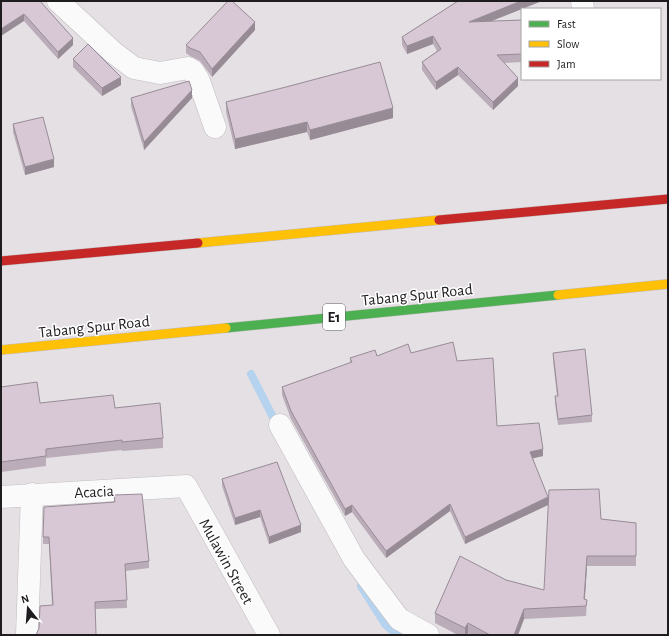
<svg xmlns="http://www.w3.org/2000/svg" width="669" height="636" font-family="'Alegreya Sans',sans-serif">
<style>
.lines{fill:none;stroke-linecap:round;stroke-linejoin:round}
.stream{stroke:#b5d3ee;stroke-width:8}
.street-casing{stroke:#c0bcbf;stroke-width:23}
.fast-casing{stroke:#c0bcbf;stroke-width:10}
.slow-casing{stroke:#c0bcbf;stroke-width:10}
.jam-casing{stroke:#c0bcbf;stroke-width:10}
.street{stroke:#fbfafb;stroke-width:22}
.fast{stroke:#4caf50;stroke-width:9}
.slow{stroke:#ffc107;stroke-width:9}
.jam{stroke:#c62828;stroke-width:9}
.wall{fill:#baacb8}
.shaded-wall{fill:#978c96}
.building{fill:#d8c8d6;stroke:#978c96}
.labels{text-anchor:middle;stroke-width:3;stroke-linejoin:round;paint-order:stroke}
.shield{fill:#fff;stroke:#626062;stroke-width:1}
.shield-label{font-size:15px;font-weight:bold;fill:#1f1c1f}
.street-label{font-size:16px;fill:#1f1c1f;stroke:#fff}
</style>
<rect width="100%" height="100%" fill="#e5e0e4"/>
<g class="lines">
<!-- stream -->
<g class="stream">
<path d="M251,374L278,427"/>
<path d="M361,586L385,624L397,635"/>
</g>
<defs>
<g id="street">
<path d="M58,1L114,53L134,68L160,73L188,68L193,71L199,81L215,127"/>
<path d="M582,1L583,9"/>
<path d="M280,425L354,559L399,619L428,635"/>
<path d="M1,497L186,486L269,635"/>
<path d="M27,635L32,494"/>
</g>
<path id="fast" d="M226,328L558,295"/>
<g id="slow">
<path d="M198,243L439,220"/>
<path d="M558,295L668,284"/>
<path d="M1,350L226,328"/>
</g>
<g id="jam">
<path d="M439,220L668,199"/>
<path d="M1,261L198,243"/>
</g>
</defs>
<!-- street casing -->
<use href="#street" class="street-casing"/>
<!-- fast casing -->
<use href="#fast" class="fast-casing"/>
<!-- slow casing -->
<use href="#slow" class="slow-casing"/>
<!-- jam casing -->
<use href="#jam" class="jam-casing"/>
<!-- street -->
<use href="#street" class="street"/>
<!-- fast -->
<use href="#fast" class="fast"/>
<!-- slow -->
<use href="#slow" class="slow"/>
<!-- jam -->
<use href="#jam" class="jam"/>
</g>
<!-- wall -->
<g class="wall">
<path d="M1,1H40L73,45L58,59L24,21Z"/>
<path d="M458,1H542L491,21L522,20V62L504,63L518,86L493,110L458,75L436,90L422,70V62L437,51L433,44L407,54L402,45V37Z"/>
<path d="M255,30L212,77L200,61L190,56L186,53V45Z"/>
<path d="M73,59L121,85L102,96L73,67Z"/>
<path d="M131,98H192L144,150L131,106Z"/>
<path d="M226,102L393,118L310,140L307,132L235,149L226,112Z"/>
<path d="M13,124L54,167L25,175L13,132Z"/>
<path d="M411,353L457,361L497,426L543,456L533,458L548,505L465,544L450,511L386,558L352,512L345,516L291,419L282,395V387L350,363V358Z"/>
<path d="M553,353L592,415V422L558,425L555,403V396H557L553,360Z"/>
<path d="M1,387L40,403L115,408L163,438V448L122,451V450L46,458V466L1,472Z"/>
<path d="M222,479L301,532L269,544L260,517L235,525L222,486Z"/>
<path d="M114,495L149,561V568L126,571L127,608L95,609L52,605L49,544H43V537L114,502Z"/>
<path d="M601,519L636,523V566H587L585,599L587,600L586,616L524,619L518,635H471L468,633L467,635H458L435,623V613L506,580L544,590Z"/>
</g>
<!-- shaded-wall -->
<g class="shaded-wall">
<path d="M521,1H542L469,30V22Z"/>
<path d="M24,14V21L1,36V29Z"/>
<path d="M255,22V30L212,77V69Z"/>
<path d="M433,36V44L407,54V46Z"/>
<path d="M73,38V45L58,59V52Z"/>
<path d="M458,67V75L436,90V82Z"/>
<path d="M121,77V85L102,96V88Z"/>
<path d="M518,78V86L493,110V102Z"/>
<path d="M192,90V98L144,150V142Z"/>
<path d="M393,108V118L310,140V130Z"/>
<path d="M307,122V132L235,149V139Z"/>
<path d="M54,159V167L25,175V167Z"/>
<path d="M543,449V456L530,459V452Z"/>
<path d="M548,497V505L465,544V537Z"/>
<path d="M450,504V511L386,558V551Z"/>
<path d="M352,505V512L345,516V509Z"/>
<path d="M260,510V517L235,525V518Z"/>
<path d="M301,525V532L269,544V537Z"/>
<path d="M587,556V566L584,609V599Z"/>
<path d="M524,609V619L518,635H514Z"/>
<path d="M468,623V633L467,635H465V628Z"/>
</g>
<!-- building -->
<g class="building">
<path d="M1,1H40L73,38L58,52L24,14L1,29Z"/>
<path d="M228,1H232L255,22L212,69L200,52L190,48L186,45Z"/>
<path d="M458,1H521L469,22L522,20V54L497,55L518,78L493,102L458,67L436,82L422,62L441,49L433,36L407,46L402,37Z"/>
<path d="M88,44L121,77L102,88L73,59Z"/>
<path d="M380,62L393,108L310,130L307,122L235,139L226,102L286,87Z"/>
<path d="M189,81L192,90L144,142L131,98Z"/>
<path d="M43,117L54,159L25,167L13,124Z"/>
<path d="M453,342L457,361L493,358L497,426L539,423L543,449L530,452L548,497L465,537L450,504L386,551L352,505L345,509L291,411L282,387L352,362L350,358L375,350L377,356L408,344L411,353Z"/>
<path d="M585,349L592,415L558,419L555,396H558L553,353Z"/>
<path d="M37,382L40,403L113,395L115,408L160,403L163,438L122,442V440L46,449V456L1,462V387Z"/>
<path d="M277,462L301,525L269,537L260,510L235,518L222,479Z"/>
<path d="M599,489L601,519L636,523V556H587L584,599L587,600L586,606L524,609L514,635H490L468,623L465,628L435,613L460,556L506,580L544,590L549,490Z"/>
<path d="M142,494L149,561L125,564L127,600L95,602L96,635H36L39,628L40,606L53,605L49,537H43L44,507L115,502L114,495Z"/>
</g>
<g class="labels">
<!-- shield labels -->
<rect class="shield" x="323" y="304" width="22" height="26" rx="3"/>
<g class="shield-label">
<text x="334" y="322">E1</text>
</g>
<!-- street labels -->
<g class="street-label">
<text transform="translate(417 294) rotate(-6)" y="6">Tabang Spur Road</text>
<text transform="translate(94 326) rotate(-6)" y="6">Tabang Spur Road</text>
<text transform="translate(94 491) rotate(-3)" y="6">Acacia</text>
<text transform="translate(227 561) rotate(61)" y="6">Mulawin Street</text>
</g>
</g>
<!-- border -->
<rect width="669" height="636" fill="none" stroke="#1f1c1f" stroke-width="4"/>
<!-- legend -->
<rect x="521" y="8" width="140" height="72" fill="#ffffff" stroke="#a5a4a5"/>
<rect x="529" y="21" width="20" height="6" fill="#4caf50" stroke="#a5a4a5"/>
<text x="557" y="28" font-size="12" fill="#1f1c1f">Fast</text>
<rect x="529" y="41" width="20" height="6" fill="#ffc107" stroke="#a5a4a5"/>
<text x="557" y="48" font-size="12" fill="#1f1c1f">Slow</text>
<rect x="529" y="61" width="20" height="6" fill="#c62828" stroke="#a5a4a5"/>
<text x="557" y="68" font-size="12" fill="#1f1c1f">Jam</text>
<!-- north arrow -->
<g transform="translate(28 608) rotate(343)" stroke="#ffffff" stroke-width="3" paint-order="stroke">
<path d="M0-3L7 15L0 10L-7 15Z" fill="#1f1c1f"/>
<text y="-6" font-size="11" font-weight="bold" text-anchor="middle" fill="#1f1c1f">N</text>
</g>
</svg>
